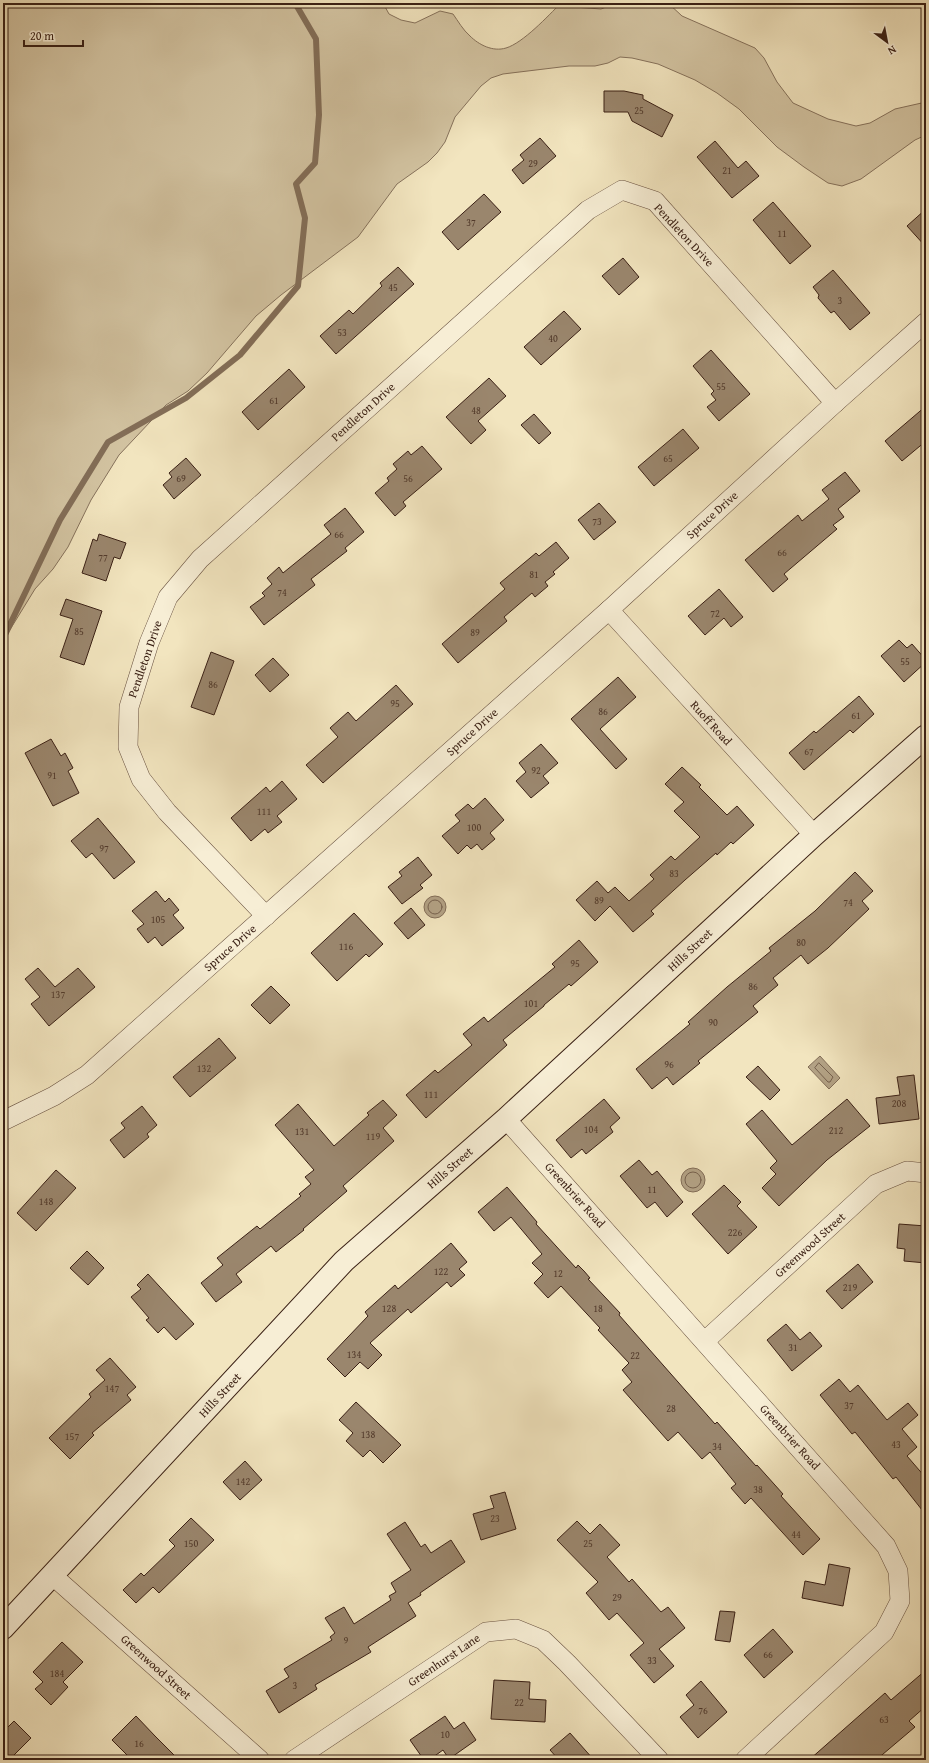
<svg xmlns="http://www.w3.org/2000/svg" width="929" height="1763" font-family="'Gentium Book Plus',serif">
<style>
.green{fill:#d3c4a2;stroke:#86725c}
.water{fill:#b3a285;stroke:#836e58}
.lines{fill:none;stroke-linecap:round;stroke-linejoin:round}
.shore{stroke:#76614d;stroke-width:1}
.stream{stroke:#836e58;stroke-width:6}
.building{fill:#9a866d;stroke:#3a2015}
.street-casing{stroke:#685140;stroke-width:20}
.secondary-casing{stroke:#3a2015;stroke-width:24}
.street{stroke:#f7eed5;stroke-width:19}
.secondary{stroke:#f7eed5;stroke-width:22}
.labels{text-anchor:middle;stroke-width:3;stroke-linejoin:round;paint-order:stroke}
.number-label{font-size:10px;fill:#523a2b}
.street-label{font-size:12px;fill:#3a2015;stroke:#f7eed5}
</style>
<rect width="100%" height="100%" fill="#f2e5bf"/>
<filter id="stains"><feTurbulence type="fractalNoise" baseFrequency=".005" numOctaves="4"/><feColorMatrix values="0 0 0 0 .2 0 0 0 0 .09 0 0 0 0 .02 0 0 0 .5 -.17"/></filter>
<radialGradient id="worn" r=".72"><stop offset=".6" stop-color="#630" stop-opacity="0"/><stop offset="1" stop-color="#630" stop-opacity=".3"/></radialGradient>
<!-- green -->
<path class="green" d="M3,3H383L389,14L401,20L415,23L440,11L453,14C458,21 463,30 470,36C479,45 493,52 506,48C523,43 548,16 561,3L574,7L601,9L616,3H668L682,16L755,48L764,58L777,82L793,103L828,119L856,126L870,123L895,109L926,102V135L915,140L861,179L842,186L828,183L804,167L777,147L739,109L717,93L695,80L658,64L632,58L620,57L608,63L595,66H569L503,74L491,78L481,86L455,117L445,142L437,153L428,162L397,184L358,237L281,295L256,316L207,373L188,391L166,405L119,455L91,500L68,547L53,569L35,589L3,641Z"/>
<!-- water -->
<g class="water">
<circle cx="435" cy="907" r="11"/>
<path d="M820,1056L840,1078L829,1089L808,1067Z"/>
<circle cx="693" cy="1180" r="12"/>
</g>
<g class="lines">
<!-- shore -->
<g class="shore">
<circle cx="435" cy="907" r="7"/>
<path d="M819,1063L833,1077L830,1082H828L815,1068Z"/>
<circle cx="693" cy="1180" r="8"/>
</g>
<!-- stream -->
<path class="stream" d="M3,639L60,520L108,442L186,398L240,355L298,286L305,218L296,184L315,163L319,115L316,39L295,3"/>
</g>
<!-- building -->
<g class="building">
<path d="M604,91H624L643,95V99L673,115L662,137L632,121L628,112H604Z"/>
<path d="M540,138L556,156L523,184L512,170L524,160L520,155Z"/>
<path d="M715,141L738,168L746,161L759,176L732,198L697,157Z"/>
<path d="M484,194L501,212L458,250L442,232Z"/>
<path d="M773,202L811,246L790,264L753,220Z"/>
<path d="M926,209V247L907,226Z"/>
<path d="M623,258L639,277L619,295L602,276Z"/>
<path d="M398,267L414,284L336,354L320,336L349,310L353,314L382,286L380,283Z"/>
<path d="M833,270L870,313L850,330L834,311L831,313L818,298L819,295L813,287Z"/>
<path d="M564,311L581,329L541,365L524,347Z"/>
<path d="M711,350L750,394L719,421L707,407L716,400L711,394L714,391L693,366Z"/>
<path d="M289,369L305,387L258,430L242,412Z"/>
<path d="M489,378L506,396L478,421L486,430L471,444L446,417Z"/>
<path d="M926,406V441L902,461L885,441Z"/>
<path d="M534,414L551,433L539,444L521,425Z"/>
<path d="M683,429L699,448L654,486L638,467Z"/>
<path d="M422,446L442,469L403,502L406,506L395,516L375,493L389,481L387,478L397,469L393,464L408,451L411,455Z"/>
<path d="M186,458L201,475L174,499L163,485L172,477L169,473Z"/>
<path d="M845,472L860,491L838,509L844,517L833,525L837,529L784,574L788,579L773,592L745,560L798,515L802,521L829,499L822,490Z"/>
<path d="M599,503L616,522L594,540L578,520Z"/>
<path d="M345,508L364,532L345,548L347,551L311,579L315,585L264,625L250,607L265,596L262,593L272,584L267,578L279,567L283,573L331,534L324,525Z"/>
<path d="M99,534L126,543L120,559L114,557L106,581L82,573L93,539L97,541Z"/>
<path d="M556,542L569,558L553,572L555,574L545,582L548,586L535,597L532,593L504,617L507,621L458,663L442,644L505,589L500,583L536,553L539,556Z"/>
<path d="M719,589L743,617L731,627L724,618L705,635L688,616Z"/>
<path d="M66,599L102,611L84,665L60,657L73,619L60,615Z"/>
<path d="M899,640L907,648L912,644L926,660V662L904,682L881,656Z"/>
<path d="M211,652L234,661L214,715L191,707Z"/>
<path d="M273,658L289,675L270,692L255,675Z"/>
<path d="M618,677L636,697L600,729L627,759L616,769L571,719Z"/>
<path d="M396,685L413,704L323,783L306,765L338,737L330,728L348,712L356,721Z"/>
<path d="M859,696L874,714L853,733L850,730L804,770L789,753L814,731L816,733Z"/>
<path d="M51,739L61,756L65,753L73,768L68,771L79,793L53,806L25,753Z"/>
<path d="M541,744L558,763L543,776L549,783L531,798L516,781L526,772L519,763Z"/>
<path d="M682,767L701,785L699,787L727,815L737,806L754,825L733,844L731,842L717,855L716,853L685,880L651,911L654,914L633,932L610,906L595,921L576,900L597,881L608,893L615,887L629,901L654,879L650,875L671,856L675,860L700,837L674,811L684,802L665,784Z"/>
<path d="M282,781L297,799L277,816L282,822L268,833L265,829L251,841L231,818L266,787L270,792Z"/>
<path d="M485,798L504,820L490,833L495,839L482,850L477,844L471,849L467,845L458,854L442,836L460,821L455,815L468,804L473,809Z"/>
<path d="M98,818L135,862L114,879L92,853L86,858L71,841Z"/>
<path d="M418,857L432,875L420,885L423,888L402,904L388,887L402,876L399,872Z"/>
<path d="M855,872L873,891L862,901L869,909L828,948L808,964L801,955L773,978L778,985L753,1006L758,1012L698,1061L700,1063L673,1085L667,1077L652,1089L636,1069L690,1024L688,1022L727,987L771,951L769,948L815,911Z"/>
<path d="M156,891L165,902L169,898L179,910L173,915L184,928L162,946L155,937L148,943L137,929L144,924L132,911Z"/>
<path d="M411,908L425,925L408,939L394,923Z"/>
<path d="M354,913L383,944L369,957L366,954L337,981L311,953Z"/>
<path d="M579,940L598,962L571,986L569,984L544,1005V1006L503,1040L507,1045L426,1118L406,1095L435,1070L438,1073L472,1045L463,1034L484,1017L488,1022L555,967L552,964Z"/>
<path d="M38,968L55,987L78,968L95,987L49,1026L31,1004L40,997L25,979Z"/>
<path d="M271,986L290,1005L270,1024L251,1005Z"/>
<path d="M219,1038L236,1058L190,1097L173,1077Z"/>
<path d="M758,1066L780,1090L770,1100L746,1077Z"/>
<path d="M914,1075L919,1119L879,1124L876,1098L900,1095L897,1077Z"/>
<path d="M604,1099L620,1118L610,1127L613,1132L586,1154L582,1149L571,1158L556,1140Z"/>
<path d="M847,1099L870,1126L827,1160L779,1206L762,1188L776,1174L770,1168L777,1161L746,1124L762,1110L792,1145Z"/>
<path d="M383,1100L397,1115L383,1128L394,1141L343,1186L347,1191L303,1229L304,1230L276,1252L271,1246L236,1274L242,1282L216,1302L201,1283L223,1265L217,1258L257,1226L260,1229L301,1196L299,1194L311,1184L305,1177L314,1170L275,1125L298,1104L334,1146L369,1115L367,1113Z"/>
<path d="M142,1106L157,1125L147,1134L149,1137L124,1158L110,1140L125,1128L121,1123Z"/>
<path d="M639,1160L652,1175L657,1171L683,1202L667,1217L655,1202L647,1208L620,1176Z"/>
<path d="M56,1170L76,1188L36,1231L17,1213Z"/>
<path d="M724,1185L741,1202L737,1206L757,1227L728,1254L692,1214Z"/>
<path d="M507,1187L537,1222L536,1224L576,1268L578,1265L584,1271L590,1278L588,1279L620,1313L619,1315L715,1424L717,1422L756,1466L757,1465L783,1494L781,1496L820,1539L803,1555L751,1498L745,1504L731,1488L736,1484L710,1452L702,1459L678,1432L668,1441L623,1390L632,1382L622,1370L629,1363L598,1330L600,1328L561,1286L548,1298L534,1283L543,1274L532,1263L542,1254L511,1217L494,1231L478,1212Z"/>
<path d="M899,1224L926,1226V1263L904,1261L905,1249L897,1248Z"/>
<path d="M451,1243L467,1262L459,1269L465,1275L451,1287L447,1282L411,1313L408,1309L370,1343L382,1355L368,1369L360,1362L345,1377L327,1359L368,1316L365,1312L395,1285L398,1289Z"/>
<path d="M87,1251L104,1268L88,1285L70,1268Z"/>
<path d="M858,1264L873,1282L842,1309L826,1291Z"/>
<path d="M148,1274L194,1324L176,1340L164,1327L158,1333L146,1320L149,1318L131,1297L141,1289L137,1285Z"/>
<path d="M786,1324L800,1340L810,1332L822,1346L792,1371L767,1340Z"/>
<path d="M110,1358L136,1387L127,1395L131,1400L92,1433L94,1435L70,1459L49,1438L91,1397L89,1394L105,1380L96,1370Z"/>
<path d="M839,1379L850,1392L858,1385L887,1420L908,1403L918,1415L902,1429L917,1447L907,1456L926,1478V1515L896,1477L893,1479L855,1432L852,1434L820,1395Z"/>
<path d="M356,1402L401,1445L383,1463L370,1450L363,1457L346,1441L353,1433L339,1420Z"/>
<path d="M245,1461L262,1480L240,1500L223,1482Z"/>
<path d="M505,1492L516,1529L481,1540L473,1514L494,1508L490,1496Z"/>
<path d="M191,1518L214,1540L159,1593L153,1587L136,1603L123,1590L141,1573L144,1576L175,1546L169,1540Z"/>
<path d="M577,1521L590,1534L600,1524L620,1545L607,1557L629,1582L632,1579L661,1612L668,1607L685,1628L659,1649L674,1666L654,1683L630,1655L644,1643L617,1613L609,1620L586,1593L598,1582L557,1540Z"/>
<path d="M405,1522L421,1547L425,1544L431,1553L451,1540L465,1562L420,1593L421,1595L408,1603L416,1616L368,1647L371,1652L315,1685L317,1689L279,1713L266,1691L289,1677L284,1669L332,1640L330,1637L335,1633L325,1618L344,1607L354,1624L391,1600L389,1596L396,1592L391,1583L411,1570L387,1534Z"/>
<path d="M829,1564L850,1568L843,1606L802,1598L805,1581L825,1585Z"/>
<path d="M720,1611L735,1612L730,1642L715,1640Z"/>
<path d="M773,1629L793,1652L764,1678L744,1655Z"/>
<path d="M62,1642L83,1662L63,1682L68,1687L51,1705L35,1689L43,1682L33,1672Z"/>
<path d="M926,1670V1706L909,1721L915,1727L876,1760H809L885,1693L891,1700Z"/>
<path d="M494,1680L530,1682L529,1699L546,1700L545,1722L491,1719Z"/>
<path d="M701,1681L727,1712L698,1738L680,1717L694,1705L686,1695Z"/>
<path d="M136,1716L155,1736L179,1760H132L112,1740Z"/>
<path d="M445,1716L454,1729L464,1722L476,1740L449,1759L443,1750L429,1760H424L410,1740Z"/>
<path d="M14,1721L31,1738L9,1760H3V1732Z"/>
<path d="M570,1733L594,1760H559L550,1750Z"/>
</g>
<g class="lines">
<defs>
<g id="street">
<path d="M609,610L814,835"/>
<path d="M266,916L167,812L141,779L128,747L129,707L149,643L168,597L200,559L588,210L622,190L655,201L835,403"/>
<path d="M506,1119L886,1546L898,1571L900,1601L884,1632L745,1760"/>
<path d="M3,1121L54,1096L87,1075L609,610L835,403L926,322"/>
<path d="M705,1341L876,1184L907,1171L926,1173"/>
<path d="M52,1575L260,1760"/>
<path d="M294,1760L486,1632L516,1629L543,1640L567,1663L659,1760"/>
</g>
<path id="secondary" d="M3,1628L344,1261L506,1119L814,835L926,736"/>
</defs>
<!-- street casing -->
<use href="#street" class="street-casing"/>
<!-- secondary casing -->
<use href="#secondary" class="secondary-casing"/>
<!-- street -->
<use href="#street" class="street"/>
<!-- secondary -->
<use href="#secondary" class="secondary"/>
</g>
<g class="labels">
<!-- number labels -->
<g class="number-label">
<text x="639" y="114">25</text>
<text x="533" y="167">29</text>
<text x="727" y="174">21</text>
<text x="471" y="226">37</text>
<text x="782" y="237">11</text>
<text x="393" y="291">45</text>
<text x="840" y="304">3</text>
<text x="342" y="336">53</text>
<text x="553" y="342">40</text>
<text x="721" y="390">55</text>
<text x="274" y="404">61</text>
<text x="476" y="414">48</text>
<text x="668" y="462">65</text>
<text x="181" y="482">69</text>
<text x="408" y="482">56</text>
<text x="597" y="525">73</text>
<text x="339" y="538">66</text>
<text x="782" y="556">66</text>
<text x="103" y="561">77</text>
<text x="534" y="578">81</text>
<text x="282" y="596">74</text>
<text x="715" y="617">72</text>
<text x="79" y="635">85</text>
<text x="475" y="636">89</text>
<text x="905" y="665">55</text>
<text x="213" y="688">86</text>
<text x="395" y="707">95</text>
<text x="603" y="715">86</text>
<text x="856" y="719">61</text>
<text x="809" y="755">67</text>
<text x="536" y="774">92</text>
<text x="52" y="779">91</text>
<text x="264" y="815">111</text>
<text x="474" y="831">100</text>
<text x="104" y="852">97</text>
<text x="674" y="877">83</text>
<text x="599" y="904">89</text>
<text x="848" y="906">74</text>
<text x="158" y="923">105</text>
<text x="801" y="946">80</text>
<text x="346" y="950">116</text>
<text x="575" y="967">95</text>
<text x="753" y="990">86</text>
<text x="58" y="998">137</text>
<text x="531" y="1007">101</text>
<text x="713" y="1026">90</text>
<text x="669" y="1068">96</text>
<text x="204" y="1072">132</text>
<text x="431" y="1098">111</text>
<text x="899" y="1107">208</text>
<text x="591" y="1133">104</text>
<text x="836" y="1134">212</text>
<text x="302" y="1135">131</text>
<text x="373" y="1140">119</text>
<text x="652" y="1193">11</text>
<text x="46" y="1205">148</text>
<text x="735" y="1236">226</text>
<text x="441" y="1275">122</text>
<text x="558" y="1277">12</text>
<text x="850" y="1291">219</text>
<text x="389" y="1312">128</text>
<text x="598" y="1312">18</text>
<text x="793" y="1351">31</text>
<text x="354" y="1358">134</text>
<text x="635" y="1359">22</text>
<text x="112" y="1392">147</text>
<text x="849" y="1409">37</text>
<text x="671" y="1412">28</text>
<text x="368" y="1438">138</text>
<text x="72" y="1440">157</text>
<text x="896" y="1448">43</text>
<text x="717" y="1450">34</text>
<text x="243" y="1485">142</text>
<text x="758" y="1493">38</text>
<text x="495" y="1522">23</text>
<text x="796" y="1538">44</text>
<text x="191" y="1547">150</text>
<text x="588" y="1547">25</text>
<text x="617" y="1601">29</text>
<text x="346" y="1644">9</text>
<text x="768" y="1658">66</text>
<text x="652" y="1664">33</text>
<text x="57" y="1677">184</text>
<text x="295" y="1689">3</text>
<text x="519" y="1706">22</text>
<text x="703" y="1714">76</text>
<text x="884" y="1723">63</text>
<text x="445" y="1738">10</text>
<text x="139" y="1747">16</text>
</g>
<!-- street labels -->
<g class="street-label">
<text transform="translate(684 235) rotate(47)" y="4">Pendleton Drive</text>
<text transform="translate(363 412) rotate(-42)" y="4">Pendleton Drive</text>
<text transform="translate(712 515) rotate(-42)" y="4">Spruce Drive</text>
<text transform="translate(145 659) rotate(-71)" y="4">Pendleton Drive</text>
<text transform="translate(711 723) rotate(48)" y="4">Ruoff Road</text>
<text transform="translate(472 732) rotate(-42)" y="4">Spruce Drive</text>
<text transform="translate(230 948) rotate(-41)" y="4">Spruce Drive</text>
<text transform="translate(690 950) rotate(-43)" y="4">Hills Street</text>
<text transform="translate(450 1168) rotate(-41)" y="4">Hills Street</text>
<text transform="translate(575 1195) rotate(48)" y="4">Greenbrier Road</text>
<text transform="translate(810 1245) rotate(-42)" y="4">Greenwood Street</text>
<text transform="translate(220 1395) rotate(-47)" y="4">Hills Street</text>
<text transform="translate(790 1437) rotate(48)" y="4">Greenbrier Road</text>
<text transform="translate(444 1660) rotate(-34)" y="4">Greenhurst Lane</text>
<text transform="translate(156 1667) rotate(42)" y="4">Greenwood Street</text>
</g>
</g>
<!-- margin -->
<rect width="929" height="1763" fill="none" stroke="#f2e5bf" stroke-width="16"/>
<rect x="4" y="4" width="921" height="1755" fill="none" stroke="#3a2015" stroke-width="2"/>
<rect x="8" y="8" width="913" height="1747" fill="none" stroke="#3a2015"/>
<!-- north arrow -->
<g transform="translate(887 42) rotate(148)" stroke="#f7eed5" stroke-width="3" paint-order="stroke">
<path d="M0-3L7 15L0 10L-7 15Z" fill="#3a2015"/>
<text y="-6" font-size="11" font-weight="bold" text-anchor="middle" fill="#3a2015">N</text>
</g>
<!-- scale -->
<path d="M24 40v6h59v-6" fill="none" stroke="#3a2015" stroke-width="2"/>
<text x="30" y="40" font-size="12" fill="#3a2015" stroke="#f7eed5" stroke-width="3" paint-order="stroke">20 m</text>
<rect width="100%" height="100%" filter="url(#stains)"/>
<rect width="100%" height="100%" fill="url(#worn)"/>
</svg>
